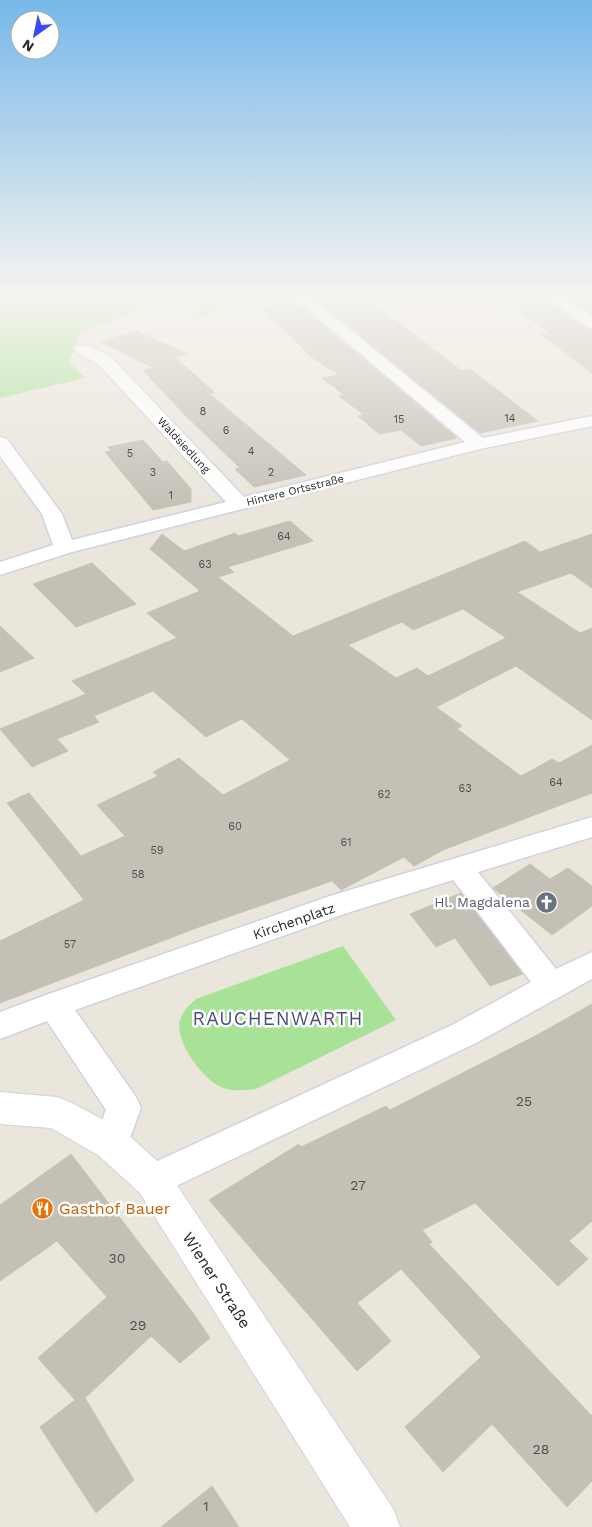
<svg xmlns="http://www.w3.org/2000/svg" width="592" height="1527" font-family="'Work Sans',sans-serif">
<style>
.green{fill:#a8e297}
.building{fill:#c4c0b6;stroke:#c7c2b4;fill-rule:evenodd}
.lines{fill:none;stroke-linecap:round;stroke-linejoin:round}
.street-casing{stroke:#d0d1e2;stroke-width:3}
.secondary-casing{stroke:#d0d1e2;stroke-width:2}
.street{fill:#fff;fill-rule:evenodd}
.secondary{fill:#fff;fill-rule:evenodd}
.labels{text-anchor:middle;stroke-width:5;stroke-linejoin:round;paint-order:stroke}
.number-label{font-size:11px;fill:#504f4c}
.far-street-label{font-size:11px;fill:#292929;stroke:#fff}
.worship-label{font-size:14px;fill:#5b616d;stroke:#fff;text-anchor:end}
.street-label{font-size:14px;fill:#292929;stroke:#fff}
.near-number-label{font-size:14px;fill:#504f4c}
.near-food-label{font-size:16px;fill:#c56008;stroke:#fff;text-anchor:start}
.near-street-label{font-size:16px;fill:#292929;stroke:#fff}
.near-quarter-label{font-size:19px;letter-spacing:1px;fill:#4a4d7a;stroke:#fff}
</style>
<rect width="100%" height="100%" fill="#ebe6db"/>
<!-- green -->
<g class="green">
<path d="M0,295H269L193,319L194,303L166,299L80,333L69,362L85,378L0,398Z"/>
<path d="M343,946L396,1020L256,1089C244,1090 232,1092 221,1087C203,1079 174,1041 180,1020C183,1011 189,1005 196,999Z"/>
</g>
<!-- building -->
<g class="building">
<path d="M335,295H362L462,371L470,369L538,421L480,433L314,298Z"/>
<path d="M499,295H543L546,300L585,328L592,330V373L540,334L549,333Z"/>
<path d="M564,295H592V314Z"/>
<path d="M295,301L457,438L421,446L401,430L379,434L358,416L364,415L339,396L344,395L322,378L339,375L310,356L261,307Z"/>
<path d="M136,331L189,354L175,357L215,393L210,394L306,475L254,487L235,469L240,468L183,413L143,370L154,368L101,342Z"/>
<path d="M143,440L163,462L167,461L191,489V502L153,510L105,452L111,451L108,447Z"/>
<path d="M290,521L313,541L228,567L234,572L218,577L293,636L525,541L540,552L592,534V588L571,573L517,592L580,633L592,628V720L516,666L436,707L462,726L457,729L521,776L552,759L559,763L592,745V793L443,850L414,866L404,857L341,890L332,881L199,927L0,1003V941L84,900L7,803L29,793L81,856L125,836L97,805L158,776L153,772L179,758L223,795L290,760L242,719L206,737L153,691L94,716L99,722L57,739L68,751L32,767L0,729L86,694L72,681L177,638L147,613L200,591L150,549L162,534L184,551L235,533L238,536ZM463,609L506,638L428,676L417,668L396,678L348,645L402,622L413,630Z"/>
<path d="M92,563L136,604L76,627L33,584Z"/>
<path d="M0,626L34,658L0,672Z"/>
<path d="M530,864L550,879L568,868L592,886V906L552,935L493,888Z"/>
<path d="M461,893L523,974L490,986L455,938L436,947L410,914Z"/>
<path d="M592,1004V1221L569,1241L588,1259L558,1286L475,1203L422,1230L432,1242L429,1244L592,1416V1481L567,1507L492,1424L443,1472L405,1427L481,1357L401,1269L357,1303L391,1341L357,1371L209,1200L299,1144L301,1147L386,1106L390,1110L539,1034Z"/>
<path d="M71,1154L193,1313L210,1338L180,1363L151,1336L85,1398L134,1480L96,1513L40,1427L75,1400L38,1358L107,1297L57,1241L0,1281V1205Z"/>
<path d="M212,1486L239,1527H161Z"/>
</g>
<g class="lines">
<defs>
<g id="street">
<path d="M291,295H307L483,438L592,416V426L480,449L72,552L0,575V562L53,545L42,514L0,456V437L7,439L62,514L72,540L226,502L98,364L76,352L74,349L76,346H88L110,356L244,497L465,442Z"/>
<path d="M545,295H561L592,316V328L586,326L547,298Z"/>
<path d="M592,817V837L478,872L556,969L592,952V979L476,1043L153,1197L140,1193L135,1181L140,1169L452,1025L531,982L453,880L350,912L75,1010L136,1097L141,1108L124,1154L111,1159L98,1154L93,1143L106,1110L47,1021L0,1039V1012L43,996L330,896Z"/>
</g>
<path id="secondary" d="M0,1092L57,1097L70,1102L124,1131L166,1169L394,1510L400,1527H350L140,1193L98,1155L51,1128L0,1124Z"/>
</defs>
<!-- street casing -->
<use href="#street" class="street-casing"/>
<!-- secondary casing -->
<use href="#secondary" class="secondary-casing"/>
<!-- street -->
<use href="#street" class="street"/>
<!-- secondary -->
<use href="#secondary" class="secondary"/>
</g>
<!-- sky -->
<linearGradient id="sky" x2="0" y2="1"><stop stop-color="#77b8ea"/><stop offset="0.58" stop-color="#f6f4ef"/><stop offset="1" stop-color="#f6f4ef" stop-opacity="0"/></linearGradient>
<rect width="592" height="508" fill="url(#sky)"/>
<!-- icons -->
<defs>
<symbol id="church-disc" viewBox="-11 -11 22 22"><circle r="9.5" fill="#6b7280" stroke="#fff"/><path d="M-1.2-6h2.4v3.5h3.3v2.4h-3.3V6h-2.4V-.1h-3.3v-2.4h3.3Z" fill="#fff"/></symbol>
<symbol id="restaurant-disc" viewBox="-11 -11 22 22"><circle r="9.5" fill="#e8710a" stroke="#fff"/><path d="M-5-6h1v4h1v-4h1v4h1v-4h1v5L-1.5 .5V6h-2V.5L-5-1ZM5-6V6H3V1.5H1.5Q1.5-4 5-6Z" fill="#fff"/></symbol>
</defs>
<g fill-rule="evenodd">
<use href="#church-disc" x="534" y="890" width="25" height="25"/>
<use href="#restaurant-disc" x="30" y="1196" width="25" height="25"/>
</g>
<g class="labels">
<!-- number labels -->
<g class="number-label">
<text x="203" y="415">8</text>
<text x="510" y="422">14</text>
<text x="399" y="423">15</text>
<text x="226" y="434">6</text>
<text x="251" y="455">4</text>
<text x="130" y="457">5</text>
<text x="153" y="476">3</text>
<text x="271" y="476">2</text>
<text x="171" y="499">1</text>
<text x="284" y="540">64</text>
<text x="205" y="568">63</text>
<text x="556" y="786">64</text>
<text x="465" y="792">63</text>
<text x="384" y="798">62</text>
<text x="235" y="830">60</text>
<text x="346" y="846">61</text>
<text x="157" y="854">59</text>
<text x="138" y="878">58</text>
<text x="70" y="948">57</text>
</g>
<!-- far-street labels -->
<g class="far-street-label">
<text transform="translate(184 445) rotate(47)" y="4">Waldsiedlung</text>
<text transform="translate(295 490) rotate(-14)" y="4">Hintere Ortsstraße</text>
</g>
<!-- worship labels -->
<g class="worship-label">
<text x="530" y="907">Hl. Magdalena</text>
</g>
<!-- street labels -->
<g class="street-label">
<text transform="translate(294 921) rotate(-19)" y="5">Kirchenplatz</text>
</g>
<!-- near-number labels -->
<g class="near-number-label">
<text x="524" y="1106">25</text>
<text x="358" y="1190">27</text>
<text x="117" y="1263">30</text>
<text x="138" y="1330">29</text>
<text x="541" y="1454">28</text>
<text x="206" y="1511">1</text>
</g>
<!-- near-food labels -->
<g class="near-food-label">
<text x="59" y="1214">Gasthof Bauer</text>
</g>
<!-- near-street labels -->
<g class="near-street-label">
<text transform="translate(217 1280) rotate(57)" y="6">Wiener Straße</text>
</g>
<!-- near-quarter labels -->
<g class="near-quarter-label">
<text x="278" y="1025">RAUCHENWARTH</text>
</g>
</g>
<!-- north arrow -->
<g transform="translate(35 35) rotate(213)"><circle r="24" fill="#ffffff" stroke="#a9a9a9"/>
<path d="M0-4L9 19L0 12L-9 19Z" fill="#3948fa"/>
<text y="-8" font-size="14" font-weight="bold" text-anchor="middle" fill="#292929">N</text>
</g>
</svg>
